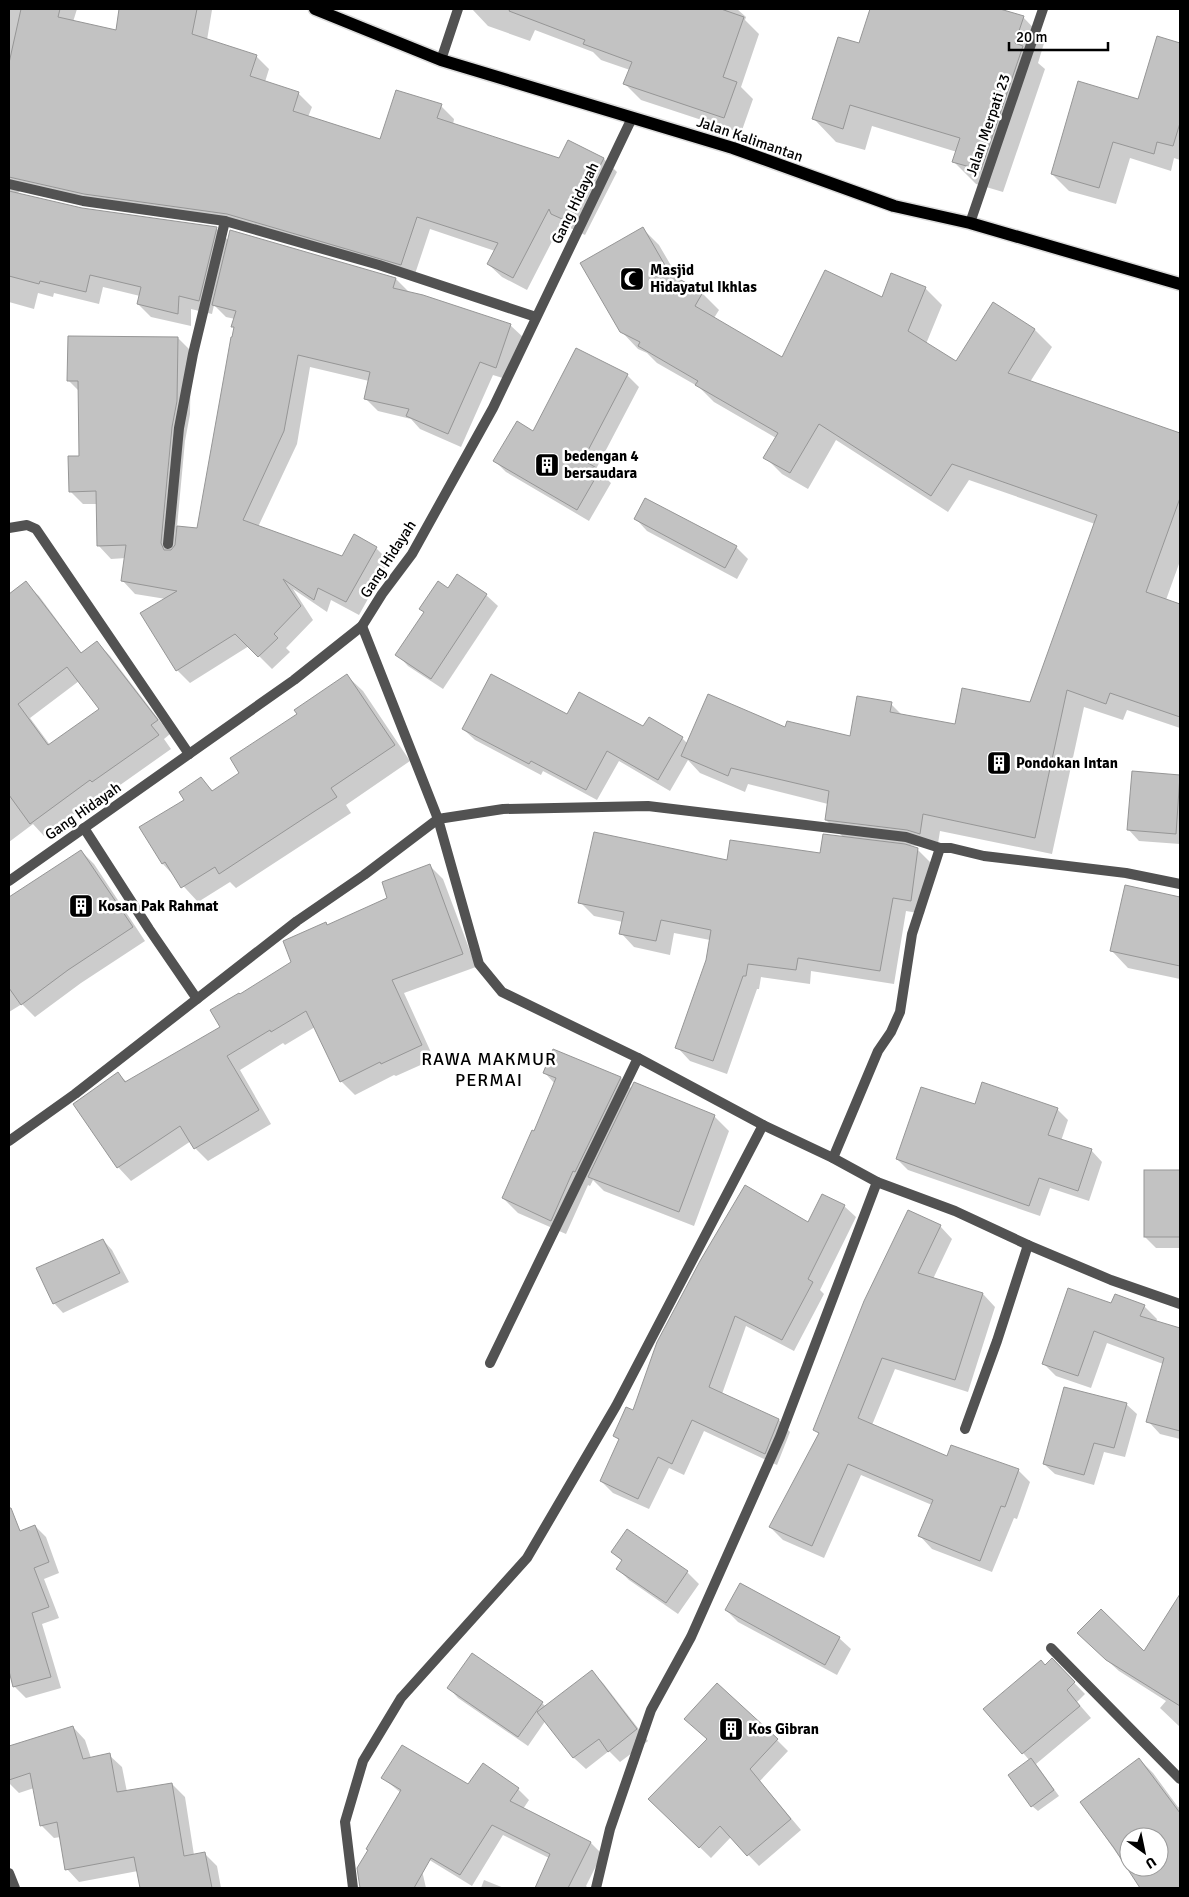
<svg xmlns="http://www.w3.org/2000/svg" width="1189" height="1897" font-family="Signika,sans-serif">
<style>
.shadow{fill:#0003;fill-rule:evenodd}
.building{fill:#c2c2c2;stroke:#969696;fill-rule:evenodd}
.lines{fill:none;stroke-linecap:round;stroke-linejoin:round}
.primary-casing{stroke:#dbdbdb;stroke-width:15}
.lane{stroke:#525252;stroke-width:10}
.street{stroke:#525252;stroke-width:10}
.primary{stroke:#000;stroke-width:12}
.labels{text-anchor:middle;stroke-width:5;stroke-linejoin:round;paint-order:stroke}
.street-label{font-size:15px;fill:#000;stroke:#fff}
.poi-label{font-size:15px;font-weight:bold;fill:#000;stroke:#fff;text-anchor:start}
.quarter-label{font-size:18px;letter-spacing:1px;fill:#000;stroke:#fff}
</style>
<rect width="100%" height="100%" fill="#fff"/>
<!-- shadow -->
<g class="shadow">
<path d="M9,9H77L73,22L116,31L121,9H211L212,10L207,40L256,56L269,69L265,82L298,93L312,107L308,117L381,141L441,106L454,119L453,125L559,159L568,141L604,159L617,172L585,235L566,226L562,222L527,290L502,277L488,264L495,251L430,229L414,277L241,227L21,190L17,194L82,209L216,228L229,241L231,231L396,279L409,292L510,325L524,338L509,380L493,375L461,447L420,429L411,419L378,411L365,398L369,381L310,367L297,444L258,527L342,558L376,548L389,561L359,615L331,600L327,612L293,589L313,620L286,648L290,652L272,669L249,646L190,683L177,670L166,599L135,594L122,580L126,558L111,559L98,545V504H83L70,491L81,457L79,391L68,380L178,338L191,351L190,414L185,441L177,527L198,529L235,328L233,327L235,319L226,317L214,305L212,314L191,309V326L151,317L138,304L140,296L103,287L99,304L54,293L53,297L38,293L34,309L9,302Z"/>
<path d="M472,9H737L746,17L745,20L759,34L741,87L753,99L741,133L641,100L625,84L630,70L601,60L593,52L535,30L530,41L488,26Z"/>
<path d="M871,9H995L1023,17L1045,40L1038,63L1045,69L1003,192L976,184L954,162L957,152L872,126L865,150L836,142L814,119L860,45Z"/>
<path d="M1157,37L1180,44V160L1174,158L1171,171L1130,158L1116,204L1069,191L1052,174L1138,100Z"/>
<path d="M642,228L659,245L680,281L702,293L719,310L714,318L782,359L883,299L925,288L942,305L926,344L956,363L994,304L1035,330L1052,347L1030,382L1180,434V561L1166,600L1180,605V728L1127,710L1123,720L1084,707L1052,854L940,831L937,850L925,847L908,845L917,849L931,863L924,914L906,911L894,984L811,971L810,984L761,977L759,989H757L727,1074L690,1061L677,1047L707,961L710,940L674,933L670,955L634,947L621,933L623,922L594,916L580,902L728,861L821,854L844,838L826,820L828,804L748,784L745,792L700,773L688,760L670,791L619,761L597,800L543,771L541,775L475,740L463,729L568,716L643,728L682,738L688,744L786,729L850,737L891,704L903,716L956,726L1030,703L1095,524L969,480L948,512L836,440L808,489L782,474L765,457L776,438L714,402L699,387L657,363L647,353L638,349L621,331Z"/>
<path d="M576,349L627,375L639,387L596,469L611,483L589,521L506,472L495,461L534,432Z"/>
<path d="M636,519L736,547L748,559L737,579L647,531Z"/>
<path d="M25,583L39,596L82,654L97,642L110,656L170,734L164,739L171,749L106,795L104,793L44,836L33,824L9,842V781L10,780L9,777V596ZM79,681L101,710L50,745L30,718Z"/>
<path d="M448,590L486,595L498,606L443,689L408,666L397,654Z"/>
<path d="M347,676L363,691L410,761L346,805L351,813L236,888L230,882L198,902L163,864L141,827L185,800L201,779L214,792L241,773L298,715Z"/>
<path d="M1133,772L1180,776V844L1139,841L1128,829Z"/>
<path d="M81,851L94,864L145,941L81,983L35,1017L22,1004L9,1012V899Z"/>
<path d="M430,866L443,879L476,967L404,993L434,1059L396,1076L394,1075L355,1095L341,1081L315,1027L285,1045L283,1043L240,1070L271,1124L208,1161L195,1148L191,1141L131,1181L118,1167V1074L127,1082L222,1027L240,996L293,962L326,923L328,926L389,898Z"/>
<path d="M1126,886L1180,898V979L1128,968L1111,950Z"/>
<path d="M545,1073L621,1078L632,1089L714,1116L729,1131L694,1226L604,1191L593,1180L590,1186L588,1185L566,1234L518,1213L503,1198L535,1133L555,1084Z"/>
<path d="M976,1106L1057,1109L1068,1120L1061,1141L1091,1150L1102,1162L1089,1201L1050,1188L1040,1216L908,1170L897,1159Z"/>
<path d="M1145,1171H1180V1248H1156L1145,1237Z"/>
<path d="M844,1206L856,1217L820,1290L824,1294L794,1351L746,1326L722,1394L779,1420L790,1432L777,1465L704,1431L684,1475L669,1468L649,1509L613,1493L601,1481L620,1441L614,1436L633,1412L808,1224Z"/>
<path d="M940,1226L952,1239L933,1279L983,1294L995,1307L968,1392L895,1369L872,1425L948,1457L1018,1470L1030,1482L1017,1519L1014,1518L992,1572L932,1549L920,1536L932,1505L861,1475L824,1558L783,1540L770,1527L820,1434L815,1429Z"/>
<path d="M103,1240L112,1250L129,1282L63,1313L54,1303Z"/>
<path d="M1112,1304L1144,1306L1157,1319L1156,1322L1180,1329V1439L1160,1434L1148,1421L1163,1364L1107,1343L1091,1388L1056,1376L1043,1363Z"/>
<path d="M1126,1404L1137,1414L1125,1457L1104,1452L1094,1485L1055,1474L1044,1464Z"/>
<path d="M9,1517L16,1533L35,1526L46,1537L59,1573L44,1579L59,1618L42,1624L61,1688L26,1698L14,1686L9,1666Z"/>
<path d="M627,1531L687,1572L699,1584L678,1614L629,1580L618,1569L623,1562L612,1552Z"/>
<path d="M1177,1602L1180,1604V1727L1160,1708L1166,1701L1119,1671L1090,1645L1144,1653Z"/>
<path d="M726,1610L839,1638L851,1649L837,1675L738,1622Z"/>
<path d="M1052,1660L1085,1694L1077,1702L1091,1718L1036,1764L1059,1796L1038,1811L1032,1806L1030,1761L985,1709Z"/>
<path d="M592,1672L603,1683L648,1741L620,1762L609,1751L586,1769L574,1758L546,1720L528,1746L458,1698L449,1688L542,1703L546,1707Z"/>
<path d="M73,1727L85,1740L91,1758L109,1755L122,1767L127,1792L172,1784L185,1797L194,1855L204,1853L217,1866L221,1888H142L138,1871L79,1882L67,1869L61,1837L54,1838L41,1825L34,1788L19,1793L9,1783V1748Z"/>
<path d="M777,1740L788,1751L760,1781L801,1830L759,1866L731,1837L711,1858L650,1799Z"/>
<path d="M1139,1759L1153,1773L1178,1807L1180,1808V1888H1141L1081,1802ZM1129,1837H1159V1867H1129Z"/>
<path d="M383,1778L518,1789L529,1800L523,1809L591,1843L602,1854L586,1886L588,1888H536L549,1858L503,1835L472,1886L418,1853L426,1888H360L359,1868L401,1793Z"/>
<path d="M484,1880L504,1888H481Z"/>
</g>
<!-- building -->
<g class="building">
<path d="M21,9H60L58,17L116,30L119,9H197L192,34L257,55L250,76L299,92L293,111L380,139L396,90L442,104L437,118L559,158L568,140L604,158L571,223L551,214L549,209L513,278L487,264L498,243L417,217L401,265L227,214L84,194L9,177V63Z"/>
<path d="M510,9H721L744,17L723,77L737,82L724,118L623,84L632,62L583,44L585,40L509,11Z"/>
<path d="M870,9H1000L1024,16L1015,43L1023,46L981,170L952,162L960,138L850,105L843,129L812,119L838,37L859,43Z"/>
<path d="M1157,36L1180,43V123L1173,146L1157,142L1154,154L1113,142L1099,188L1051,174L1078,81L1138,99Z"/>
<path d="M9,191L82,208L217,227L199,301L179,296L178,314L137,304L141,287L90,275L86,292L40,281L39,284L9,276Z"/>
<path d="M643,227L670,274L703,292L695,306L782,357L825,270L882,297L891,273L926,287L908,331L956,361L993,302L1035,329L1008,373L1180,433V498L1146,592L1180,604V717L1110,693L1106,704L1067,690L1035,838L923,814L920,834L907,830L825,820L829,791L731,768L728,776L681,756L708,694L785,727L787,721L850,736L857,696L892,702L890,712L955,724L962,688L1030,702L1097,515L952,464L931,496L819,424L790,473L763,458L778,433L695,385L698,381L638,346L640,342L620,332L580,263Z"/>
<path d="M230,230L396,278L393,288L423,295L511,324L496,368L480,362L448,434L406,416L409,409L364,399L370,372L298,355L284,431L243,520L342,556L354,534L377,547L346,602L318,588L314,600L283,579L301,606L274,634L278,638L258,657L235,634L176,671L140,613L177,591L121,581L126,545L97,546L96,491L69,492L68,456H79L78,381H67L68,336L178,337L177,401L172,427L161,543L164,550H171L175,545L177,526L197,528L231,337H232L234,327H231L236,311L212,305Z"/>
<path d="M576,348L628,374L583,460L600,470L577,510L493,461L517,421L533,431Z"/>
<path d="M645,498L737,546L725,568L634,519Z"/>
<path d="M457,574L487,594L431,679L395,655L424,612L419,609L438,581L448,588Z"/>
<path d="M26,581L81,653L97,641L158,720L151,725L159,735L92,782L90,780L30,824L9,795V594ZM67,667L99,709L48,745L18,704Z"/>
<path d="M347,674L395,745L331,788L337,797L315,811L219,874L215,867L181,888L165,862L162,864L139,827L184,800L179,792L201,777L212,791L239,773L230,758L297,714L294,710Z"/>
<path d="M491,674L567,714L579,692L643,726L649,717L683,737L658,780L607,751L586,790L531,761L529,764L462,729Z"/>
<path d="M1132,771L1180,775L1176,834L1127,830Z"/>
<path d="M594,832L727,860L730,840L820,853L823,834L905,844L918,848L911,901L893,898L880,971L798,958L796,970L748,964L746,976H743L713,1061L675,1048L706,960L711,930L661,920L656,941L619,934L624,912L578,903Z"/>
<path d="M81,850L133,927L68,970L21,1005L9,988V897Z"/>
<path d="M430,864L463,954L392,980L422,1045L381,1064L380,1062L340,1082L306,1011L271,1032L270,1030L227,1056L259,1110L194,1149L180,1126L117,1168L73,1104L118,1072L125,1082L220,1027L210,1010L239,993L240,994L291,962L283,941L326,922L327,925L387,898L382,882Z"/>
<path d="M1125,885L1180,897V966L1110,951Z"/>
<path d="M553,1049L621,1077L575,1172L573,1171L551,1221L502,1198L532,1130L534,1131L556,1078L543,1073Z"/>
<path d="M634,1082L715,1115L679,1212L588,1177Z"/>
<path d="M982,1082L1058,1108L1048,1135L1092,1149L1078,1191L1039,1178L1029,1206L896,1159L921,1087L975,1104Z"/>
<rect x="1144" y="1170" width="36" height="67"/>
<path d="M745,1185L808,1222L822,1194L845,1205L808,1279L813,1282L782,1340L735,1316L709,1387L779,1419L765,1454L692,1420L672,1464L658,1457L638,1499L600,1481L619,1439L613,1436L626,1407L633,1410L657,1342L700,1261Z"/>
<path d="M908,1210L941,1225L918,1273L983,1293L955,1380L882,1358L858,1418L947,1456L951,1445L1019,1469L1005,1507L1001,1506L980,1561L918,1536L933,1500L848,1464L812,1546L769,1527L819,1433L813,1430L864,1301Z"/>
<path d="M103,1239L120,1273L53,1304L36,1268Z"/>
<path d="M1068,1288L1111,1303L1115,1294L1145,1305L1140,1316L1180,1328V1431L1146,1422L1164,1358L1094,1331L1078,1376L1042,1364Z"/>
<path d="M1064,1387L1127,1403L1114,1448L1094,1443L1084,1475L1043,1464Z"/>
<path d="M9,1508H11L20,1531L35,1525L49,1562L34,1568L49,1607L32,1613L51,1677L13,1687L9,1671Z"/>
<path d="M627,1529L688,1571L666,1603L616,1569L622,1560L611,1552Z"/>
<path d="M740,1583L840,1637L825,1665L725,1610Z"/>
<path d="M1180,1594V1706L1106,1660L1077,1633L1101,1609L1144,1651Z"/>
<path d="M472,1653L543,1702L518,1737L447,1688Z"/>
<path d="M1052,1658L1075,1682L1067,1690L1080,1706L1022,1754L983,1709L1041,1660L1045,1665Z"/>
<path d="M592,1670L637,1729L608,1752L599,1739L573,1758L537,1712Z"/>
<path d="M717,1683L778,1739L750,1769L791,1819L747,1856L720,1826L699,1848L648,1799L707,1739L684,1719Z"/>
<path d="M73,1726L83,1759L110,1753L117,1792L172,1783L184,1856L205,1852L212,1888H140L134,1857L65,1870L57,1822L40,1826L30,1773L9,1780V1746Z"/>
<path d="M402,1745L468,1784L483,1763L519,1788L510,1801L591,1842L568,1888H535L550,1854L492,1825L460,1875L431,1858L414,1888H360L357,1868L368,1850L366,1849L401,1790L381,1778Z"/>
<path d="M1031,1758L1054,1790L1031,1807L1008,1775Z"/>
<path d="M1139,1758L1180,1813V1888H1140L1114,1848L1080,1802ZM1129,1837H1159V1867H1129Z"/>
</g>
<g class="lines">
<defs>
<path id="primary" d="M315,9L441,60L733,148L894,206L970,223L1180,284"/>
</defs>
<!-- primary casing -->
<use href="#primary" class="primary-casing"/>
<!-- lane -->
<path class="lane" d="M84,828L149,929L197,999"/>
<!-- street -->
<g class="street">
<path d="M441,60L458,9"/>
<path d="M9,184L83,201L225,221L379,265L536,317"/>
<path d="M970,223L1043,9"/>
<path d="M9,528L27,525L36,529L189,754"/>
<path d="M168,544L179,428L193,354L225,221"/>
<path d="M362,626L438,819L479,964L502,992L638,1058L763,1125L833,1158L877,1182L955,1211L1028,1245L1111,1280L1180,1304"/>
<path d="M9,881L294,680L362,626L382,594L412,554L493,408L632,118"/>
<path d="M9,1141L75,1094L297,921L364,875L438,819L503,809L648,806L906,837L940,848H951L984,856L1126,873L1180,884"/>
<path d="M833,1158L878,1051L891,1032L900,1012L912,934L940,848"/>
<path d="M490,1363L638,1058"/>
<path d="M965,1429L997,1341L1028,1245"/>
<path d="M1051,1648L1180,1779"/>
<path d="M9,1873L15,1888"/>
<path d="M353,1888L345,1822L363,1761L401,1698L527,1558L616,1406L763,1125"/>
<path d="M596,1888L610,1829L651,1710L691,1637L780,1437L877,1182"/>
</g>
<!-- primary -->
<use href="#primary" class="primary"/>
</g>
<!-- icons -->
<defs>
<symbol id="mosque-square" viewBox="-11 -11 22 22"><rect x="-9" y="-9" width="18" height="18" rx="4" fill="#000" stroke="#fff"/><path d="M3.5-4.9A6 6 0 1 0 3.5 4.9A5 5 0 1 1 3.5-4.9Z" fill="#fff"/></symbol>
<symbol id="building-square" viewBox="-11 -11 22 22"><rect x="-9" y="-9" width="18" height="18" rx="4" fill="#000" stroke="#fff"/><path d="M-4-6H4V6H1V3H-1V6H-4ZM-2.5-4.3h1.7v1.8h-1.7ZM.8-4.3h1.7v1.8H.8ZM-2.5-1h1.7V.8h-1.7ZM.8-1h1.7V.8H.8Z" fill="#fff"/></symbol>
</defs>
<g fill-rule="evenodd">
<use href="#mosque-square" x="618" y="265" width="28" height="28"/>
<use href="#building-square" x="533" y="451" width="28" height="28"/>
<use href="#building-square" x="985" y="749" width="28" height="28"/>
<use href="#building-square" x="67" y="892" width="28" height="28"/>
<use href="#building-square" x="717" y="1715" width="28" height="28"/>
</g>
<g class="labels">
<!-- street labels -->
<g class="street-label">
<text transform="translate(988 125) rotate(-71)" y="5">Jalan Merpati 23</text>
<text transform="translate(750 139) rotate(19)" y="5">Jalan Kalimantan</text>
<text transform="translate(575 203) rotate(-64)" y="5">Gang Hidayah</text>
<text transform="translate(388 559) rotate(-57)" y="5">Gang Hidayah</text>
<text transform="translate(83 811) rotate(-35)" y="5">Gang Hidayah</text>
</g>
<!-- poi labels -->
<g class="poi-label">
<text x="650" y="275">Masjid<tspan x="650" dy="17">Hidayatul Ikhlas</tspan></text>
<text x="564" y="461">bedengan 4<tspan x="564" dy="17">bersaudara</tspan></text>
<text x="1016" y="768">Pondokan Intan</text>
<text x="98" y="911">Kosan Pak Rahmat</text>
<text x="748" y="1734">Kos Gibran</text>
</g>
<!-- quarter labels -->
<g class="quarter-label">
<text x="489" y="1065">RAWA MAKMUR<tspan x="489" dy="21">PERMAI</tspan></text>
</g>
</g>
<!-- border -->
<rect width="1189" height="1897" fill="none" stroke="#000000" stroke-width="20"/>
<!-- north arrow -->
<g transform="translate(1144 1852) rotate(147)"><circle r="24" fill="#ffffff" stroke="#999999"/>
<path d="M0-4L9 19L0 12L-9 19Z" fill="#000000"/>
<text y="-8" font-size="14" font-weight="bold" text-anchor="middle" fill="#000000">U</text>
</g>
<!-- scale -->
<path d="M1009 42v8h99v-8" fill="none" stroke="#000000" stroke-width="2.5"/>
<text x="1016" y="42" font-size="15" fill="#000000" stroke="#ffffff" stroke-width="4" paint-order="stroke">20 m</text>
</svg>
